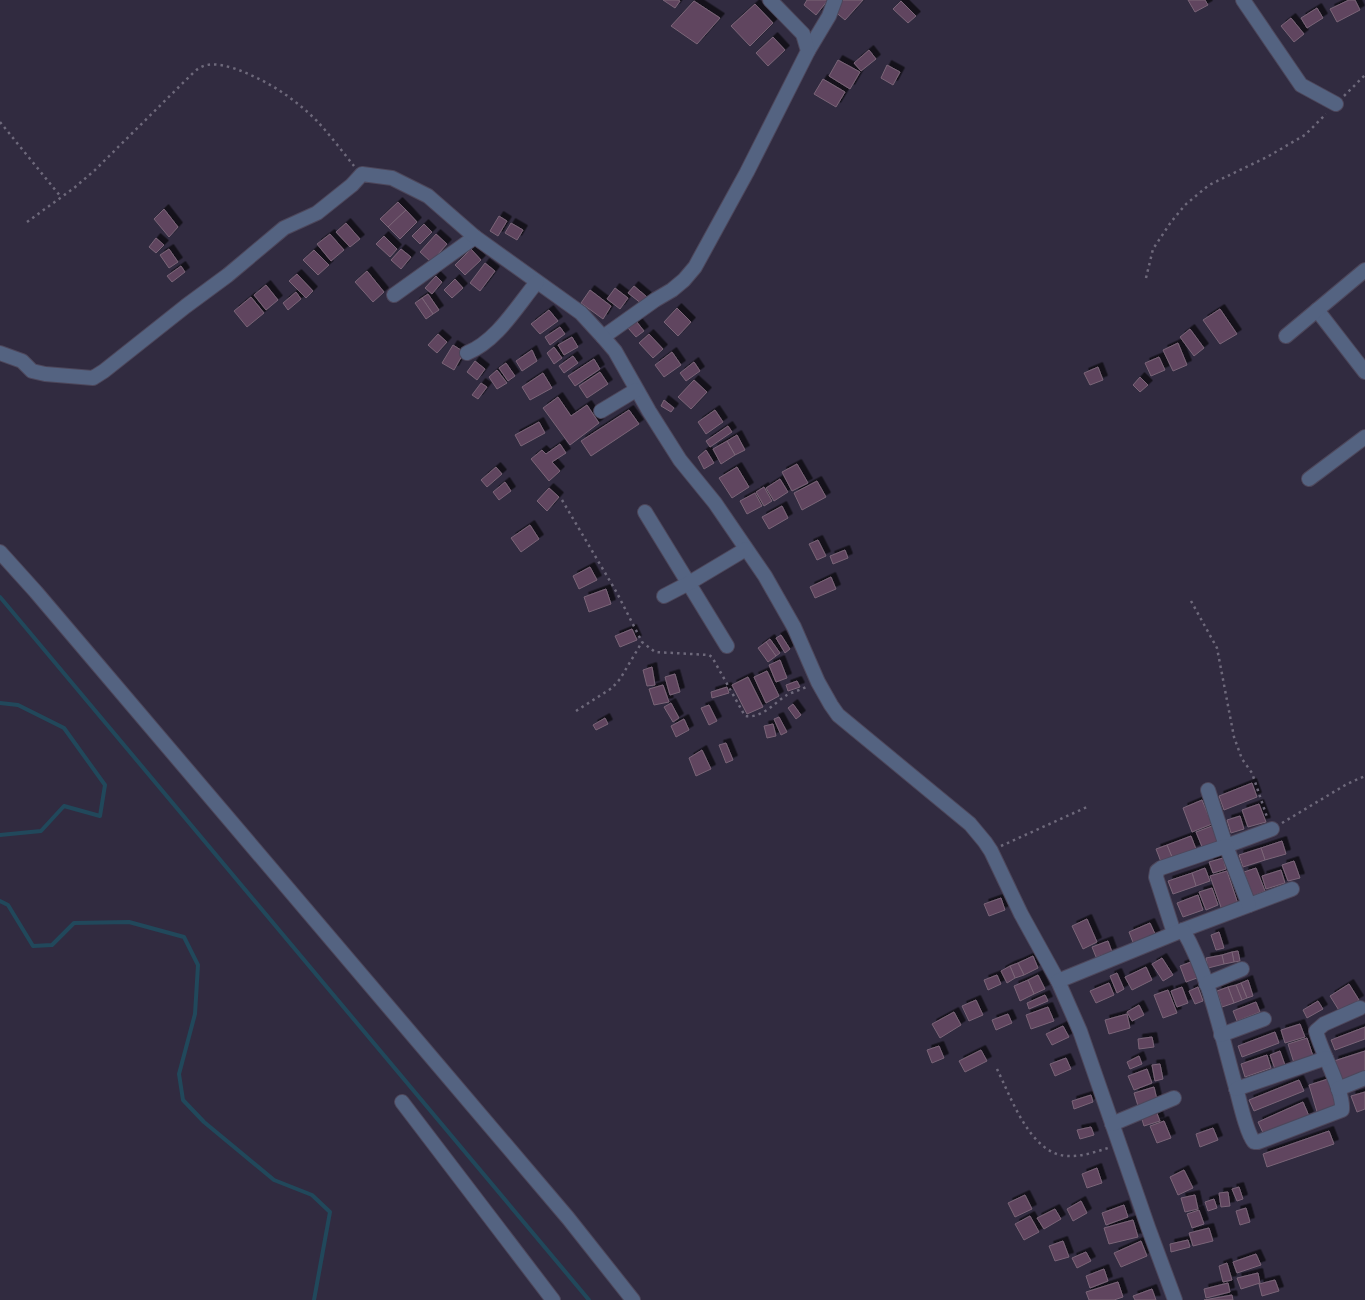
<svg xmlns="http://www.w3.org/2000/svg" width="1365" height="1300" font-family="'Sofia Sans Condensed',sans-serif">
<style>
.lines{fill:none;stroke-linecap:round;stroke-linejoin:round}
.stream{stroke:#21485b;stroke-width:4}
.building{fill:#61445e;stroke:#7a6578;filter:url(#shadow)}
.street-casing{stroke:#4d475b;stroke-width:16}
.path{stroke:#6e697b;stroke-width:2.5;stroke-dasharray:2.5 4;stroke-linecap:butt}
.street{stroke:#546381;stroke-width:14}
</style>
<defs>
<filter id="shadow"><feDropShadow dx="4.5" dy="-4.5" stdDeviation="0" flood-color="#0009"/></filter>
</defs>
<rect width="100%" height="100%" fill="#312b40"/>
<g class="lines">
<!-- stream -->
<g class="stream">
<path d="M0,597L589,1300"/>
<path d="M0,703L18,705L64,728L105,785L100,816L64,806L41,831L0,835"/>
<path d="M0,901L8,905L33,946L52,945L74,923L129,922L184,937L198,965L195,1014L179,1074L183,1100L204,1122L274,1180L312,1195L330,1212L314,1300"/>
</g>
</g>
<!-- building -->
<g class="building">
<path d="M663,0H678L680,1L675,8Z"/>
<path d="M807,0H828L816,15L804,5Z"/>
<path d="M842,0H863L845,20L833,10Z"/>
<path d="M1188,0H1205L1208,5L1195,12Z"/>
<path d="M1349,0H1355L1360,10L1337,22L1330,9Z"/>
<path d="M694,1L720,18L697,44L671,26Z"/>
<path d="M901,1L916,16L908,23L893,9Z"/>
<path d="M755,4L773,23L750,46L731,26Z"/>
<path d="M1317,8L1323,18L1307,28L1301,18Z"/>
<path d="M1291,18L1304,34L1294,42L1281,26Z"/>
<path d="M773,37L785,50L768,66L756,53Z"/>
<path d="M869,50L876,59L861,71L854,63Z"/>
<path d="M838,60L860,72L850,89L829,76Z"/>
<path d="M887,65L900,72L893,85L881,78Z"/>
<path d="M823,79L845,92L836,107L814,94Z"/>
<path d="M398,202L406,210L388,227L380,219Z"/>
<path d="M164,209L178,227L169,237L154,219Z"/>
<path d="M406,210L417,222L400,239L388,227Z"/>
<path d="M499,216L507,221L498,236L490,231Z"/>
<path d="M346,223L360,239L350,247L336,232Z"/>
<path d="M511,223L523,230L517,240L505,233Z"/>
<path d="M424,224L432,232L420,244L412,236Z"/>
<path d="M330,234L344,250L331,261L317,244Z"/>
<path d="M436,234L447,244L431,262L420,252Z"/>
<path d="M384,236L397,249L390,257L376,244Z"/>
<path d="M156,238L164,245L156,253L149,247Z"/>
<path d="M169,249L178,262L169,268L160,255Z"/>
<path d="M401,249L411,257L401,269L391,260Z"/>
<path d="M471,249L481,260L465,275L455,265Z"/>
<path d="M314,250L329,265L318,275L303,260Z"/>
<path d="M485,263L495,271L480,291L470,283Z"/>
<path d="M181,266L185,272L172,282L167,276Z"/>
<path d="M367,271L384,292L373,302L355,282Z"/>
<path d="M297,274L313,291L306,298L289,281Z"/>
<path d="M436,276L442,282L432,294L425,288Z"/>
<path d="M455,279L463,288L452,298L444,290Z"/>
<path d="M266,285L278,300L266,310L254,295Z"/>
<path d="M634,286L647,297L642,304L628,293Z"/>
<path d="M615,288L628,298L620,309L607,299Z"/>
<path d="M590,290L611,306L603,319L581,303Z"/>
<path d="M296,292L301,299L288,310L283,303Z"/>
<path d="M428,294L439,310L433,314L422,298Z"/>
<path d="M251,297L264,313L247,327L234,311Z"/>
<path d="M422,298L433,314L426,319L415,303Z"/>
<path d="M677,308L691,322L678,336L664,322Z"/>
<path d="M1220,309L1237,334L1220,344L1203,320Z"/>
<path d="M549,310L558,321L540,334L531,324Z"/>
<path d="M636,321L644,331L636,337L628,328Z"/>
<path d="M560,327L565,334L550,345L545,337Z"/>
<path d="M1190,329L1204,348L1194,356L1180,337Z"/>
<path d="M438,334L447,342L437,353L428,345Z"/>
<path d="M649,334L663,349L653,358L639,343Z"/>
<path d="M572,337L578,347L564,355L558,345Z"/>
<path d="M1178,343L1187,365L1173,371L1163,350Z"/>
<path d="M453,345L464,352L454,370L442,363Z"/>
<path d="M554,347L562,358L554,364L547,353Z"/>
<path d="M532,350L537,361L522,371L516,361Z"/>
<path d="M672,352L681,365L664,377L655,365Z"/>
<path d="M573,356L578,363L564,373L559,366Z"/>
<path d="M1159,357L1165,370L1151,376L1145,363Z"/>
<path d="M594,359L600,369L575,386L568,376Z"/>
<path d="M475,361L485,369L477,380L467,372Z"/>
<path d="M694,362L700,371L686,381L680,373Z"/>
<path d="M506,363L515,376L508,381L499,368Z"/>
<path d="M1098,367L1103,380L1090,385L1084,373Z"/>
<path d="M497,370L507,383L497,389L489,377Z"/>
<path d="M600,372L608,384L587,398L579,386Z"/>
<path d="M543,373L552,388L530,400L522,387Z"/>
<path d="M1140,377L1148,385L1140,392L1133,385Z"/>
<path d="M694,380L707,392L691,409L678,397Z"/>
<path d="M481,383L487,387L478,399L472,395Z"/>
<path d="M558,397L571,416L587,405L599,423L570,445L543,408Z"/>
<path d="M664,400L674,408L671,412L661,406Z"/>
<path d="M629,410L639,424L591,456L581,441Z"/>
<path d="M715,410L723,422L706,434L698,422Z"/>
<path d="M539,422L545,433L521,446L515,435Z"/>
<path d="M728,426L732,432L710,447L706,441Z"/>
<path d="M737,435L745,450L735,455L727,441Z"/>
<path d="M727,441L735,455L721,464L713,449Z"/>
<path d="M560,444L566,453L552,462L560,471L549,481L531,459L542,450L546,454Z"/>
<path d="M706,450L714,463L704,469L698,457Z"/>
<path d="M797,464L808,483L792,491L782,472Z"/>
<path d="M496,467L502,474L487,487L481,480Z"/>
<path d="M737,467L749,487L732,498L719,478Z"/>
<path d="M780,479L788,492L774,501L766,488Z"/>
<path d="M817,481L826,497L802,510L794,493Z"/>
<path d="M505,482L511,491L499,500L493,492Z"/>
<path d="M764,487L772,501L764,506L756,492Z"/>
<path d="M549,488L559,497L547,511L537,501Z"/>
<path d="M755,493L762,506L747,514L740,501Z"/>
<path d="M782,506L788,518L769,529L762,517Z"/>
<path d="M530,525L539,539L521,552L511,538Z"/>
<path d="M818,540L826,556L817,560L809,544Z"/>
<path d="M845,550L848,558L833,564L830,556Z"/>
<path d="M590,567L597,580L579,589L573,576Z"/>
<path d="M831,577L836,589L815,598L810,587Z"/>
<path d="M606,589L611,604L589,612L584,597Z"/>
<path d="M632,629L637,640L620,647L615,636Z"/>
<path d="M781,635L790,649L785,653L776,638Z"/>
<path d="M770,639L780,653L776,656L766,642Z"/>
<path d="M766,642L776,656L768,662L758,648Z"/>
<path d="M780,660L787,678L776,682L769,665Z"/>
<path d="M652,667L655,685L647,686L643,670Z"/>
<path d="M767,671L779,696L766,703L754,677Z"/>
<path d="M675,674L680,692L670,695L665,677Z"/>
<path d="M748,677L763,707L747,714L732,685Z"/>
<path d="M797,681L800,687L788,691L786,685Z"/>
<path d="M663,685L669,702L654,705L649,689Z"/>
<path d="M727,687L729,693L712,698L711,692Z"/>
<path d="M671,703L679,718L673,722L664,707Z"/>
<path d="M793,704L801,715L796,719L788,708Z"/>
<path d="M709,705L717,721L709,725L701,708Z"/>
<path d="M779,717L787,732L781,735L774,719Z"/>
<path d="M605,718L608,724L596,730L593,725Z"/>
<path d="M684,719L689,730L676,737L671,726Z"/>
<path d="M773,724L776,736L767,738L764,726Z"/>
<path d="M726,743L733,760L726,763L719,745Z"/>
<path d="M702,750L711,769L696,776L689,758Z"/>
<path d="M1252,783L1257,797L1224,810L1219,796Z"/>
<path d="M1202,800L1212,824L1192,832L1183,808Z"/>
<path d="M1259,804L1266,822L1248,827L1242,810Z"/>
<path d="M1240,816L1244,829L1231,833L1227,820Z"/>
<path d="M1212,826L1219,844L1203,849L1196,832Z"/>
<path d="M1191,836L1196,849L1172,857L1167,845Z"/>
<path d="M1282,841L1286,854L1265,860L1261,848Z"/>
<path d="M1167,845L1172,857L1161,862L1156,849Z"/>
<path d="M1261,848L1265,860L1243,867L1239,855Z"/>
<path d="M1223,858L1226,869L1213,873L1209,862Z"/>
<path d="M1294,861L1300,878L1288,881L1282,865Z"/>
<path d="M1205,868L1210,881L1196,886L1192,873Z"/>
<path d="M1256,868L1265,891L1253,896L1244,872Z"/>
<path d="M1281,870L1285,883L1266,889L1262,876Z"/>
<path d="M1227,871L1238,904L1222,910L1210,876Z"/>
<path d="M1192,873L1196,886L1173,894L1168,881Z"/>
<path d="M1212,888L1218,905L1206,910L1199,892Z"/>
<path d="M1198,895L1203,910L1183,917L1177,903Z"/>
<path d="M1001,898L1005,910L989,916L984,904Z"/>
<path d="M1087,919L1097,942L1083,949L1072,926Z"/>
<path d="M1150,923L1156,936L1134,945L1129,932Z"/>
<path d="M1219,932L1224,948L1216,950L1211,935Z"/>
<path d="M1108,941L1112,952L1096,957L1092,947Z"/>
<path d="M1238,951L1240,961L1234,962L1232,952Z"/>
<path d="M1232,952L1234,962L1224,964L1222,955Z"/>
<path d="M1222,955L1224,964L1208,968L1206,958Z"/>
<path d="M1033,956L1038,968L1024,975L1018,963Z"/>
<path d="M1162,958L1173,975L1163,981L1152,964Z"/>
<path d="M1191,962L1197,978L1186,982L1180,966Z"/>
<path d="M1018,963L1024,975L1015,978L1010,966Z"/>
<path d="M1010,966L1015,978L1007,983L1001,971Z"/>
<path d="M1146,967L1152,980L1132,990L1125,977Z"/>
<path d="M1117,973L1124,989L1117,993L1110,976Z"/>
<path d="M997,975L1001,984L988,990L984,980Z"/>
<path d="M1038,975L1045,989L1034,994L1028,980Z"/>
<path d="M1028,980L1034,994L1020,1001L1014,986Z"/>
<path d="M1248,980L1253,996L1247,998L1241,983Z"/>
<path d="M1109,983L1114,995L1096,1003L1090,991Z"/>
<path d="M1241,983L1247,998L1242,1000L1236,985Z"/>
<path d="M1349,984L1359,1000L1340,1012L1330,996Z"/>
<path d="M1236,985L1242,1000L1234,1003L1228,987Z"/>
<path d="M1182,987L1188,1003L1177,1007L1171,991Z"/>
<path d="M1198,987L1203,1001L1195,1004L1189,991Z"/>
<path d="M1228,987L1234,1003L1222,1007L1217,991Z"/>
<path d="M1168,990L1177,1013L1163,1018L1154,995Z"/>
<path d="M1045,995L1048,1001L1029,1009L1027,1003Z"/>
<path d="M976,1000L983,1015L969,1021L962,1006Z"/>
<path d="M1318,1001L1323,1009L1307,1018L1303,1010Z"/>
<path d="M1256,1002L1260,1012L1237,1021L1233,1011Z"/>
<path d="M1139,1005L1144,1015L1132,1021L1127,1012Z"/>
<path d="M1048,1007L1054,1021L1031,1029L1026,1015Z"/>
<path d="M954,1012L961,1025L940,1038L932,1024Z"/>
<path d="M1008,1014L1012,1023L996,1030L992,1020Z"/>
<path d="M1127,1014L1130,1028L1109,1034L1105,1020Z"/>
<path d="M1300,1024L1305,1037L1285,1043L1281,1030Z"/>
<path d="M1063,1026L1069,1037L1052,1045L1046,1034Z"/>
<path d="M1365,1027V1039L1335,1050L1331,1040Z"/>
<path d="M1275,1032L1279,1043L1242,1057L1238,1046Z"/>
<path d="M1152,1037L1154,1047L1139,1049L1138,1039Z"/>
<path d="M1307,1038L1313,1056L1294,1063L1288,1044Z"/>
<path d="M939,1046L944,1058L932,1063L927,1050Z"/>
<path d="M981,1050L987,1061L965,1072L959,1061Z"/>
<path d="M1280,1051L1286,1068L1276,1072L1270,1055Z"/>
<path d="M1365,1051V1072L1341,1080L1334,1061Z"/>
<path d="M1267,1055L1271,1068L1245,1077L1241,1064Z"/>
<path d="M1139,1056L1142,1064L1130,1069L1127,1062Z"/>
<path d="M1066,1058L1071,1069L1055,1076L1050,1064Z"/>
<path d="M1160,1064L1163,1079L1155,1081L1152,1065Z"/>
<path d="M1147,1069L1152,1083L1134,1090L1128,1076Z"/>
<path d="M1328,1079L1337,1109L1318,1115L1309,1085Z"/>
<path d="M1299,1080L1304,1091L1254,1111L1249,1100Z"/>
<path d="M1154,1087L1158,1104L1139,1109L1134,1093Z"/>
<path d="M1365,1092V1109L1357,1112L1351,1096Z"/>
<path d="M1091,1095L1093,1102L1074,1109L1072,1101Z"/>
<path d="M1303,1102L1309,1116L1264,1135L1258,1122Z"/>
<path d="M1156,1111L1160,1121L1144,1126L1141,1116Z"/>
<path d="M1164,1121L1171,1138L1157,1143L1150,1126Z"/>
<path d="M1091,1127L1094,1135L1080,1139L1077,1130Z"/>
<path d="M1213,1128L1218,1140L1200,1147L1196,1134Z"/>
<path d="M1329,1131L1334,1144L1267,1167L1263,1154Z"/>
<path d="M1097,1168L1102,1183L1087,1188L1082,1174Z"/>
<path d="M1184,1170L1193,1188L1178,1195L1170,1177Z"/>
<path d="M1239,1187L1243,1199L1237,1201L1232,1189Z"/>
<path d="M1228,1192L1230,1206L1221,1207L1219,1193Z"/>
<path d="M1025,1195L1032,1209L1015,1217L1008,1203Z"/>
<path d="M1195,1195L1198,1209L1185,1212L1181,1198Z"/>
<path d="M1214,1199L1217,1208L1208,1211L1205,1202Z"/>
<path d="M1081,1201L1087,1213L1073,1221L1067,1209Z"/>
<path d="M1124,1205L1128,1217L1106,1225L1102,1213Z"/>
<path d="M1246,1208L1250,1222L1240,1225L1236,1211Z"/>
<path d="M1055,1209L1061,1219L1044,1229L1037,1218Z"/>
<path d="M1199,1210L1204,1224L1192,1228L1187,1214Z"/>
<path d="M1030,1216L1039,1232L1024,1240L1015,1224Z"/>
<path d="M1133,1220L1138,1237L1109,1244L1104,1228Z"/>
<path d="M1209,1228L1213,1241L1193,1246L1189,1233Z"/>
<path d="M1188,1240L1190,1247L1171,1252L1170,1244Z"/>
<path d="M1063,1241L1069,1257L1055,1261L1049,1246Z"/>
<path d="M1141,1241L1147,1256L1121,1267L1114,1253Z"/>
<path d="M1086,1252L1091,1261L1077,1268L1072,1258Z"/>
<path d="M1256,1254L1261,1265L1237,1273L1233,1262Z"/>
<path d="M1227,1263L1232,1280L1223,1282L1219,1266Z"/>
<path d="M1104,1269L1108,1281L1090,1288L1086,1276Z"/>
<path d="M1258,1273L1260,1283L1241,1289L1237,1278Z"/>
<path d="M1275,1280L1279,1291L1262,1296L1259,1284Z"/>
<path d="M1118,1282L1123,1297L1114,1300H1089L1086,1292Z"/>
<path d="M1228,1283L1230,1292L1206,1298L1204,1289Z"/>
<path d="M1152,1289L1156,1300H1135L1133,1296Z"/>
<path d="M1232,1295L1233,1300H1204Z"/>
</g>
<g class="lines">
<defs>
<g id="street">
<path d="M1243,0L1301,85L1336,104"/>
<path d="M808,51L829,16L835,0"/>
<path d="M394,295L475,237"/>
<path d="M1317,310L1365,372"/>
<path d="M1286,336L1365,270"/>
<path d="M603,337L655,300L672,290L684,280L695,267L747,172L808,51L803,34L770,0"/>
<path d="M0,353L22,361L32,371L45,374L93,378L104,371L186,306L228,275L284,228L317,213L352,185L362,174L392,178L428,196L475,237L581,313L603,337L615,351L649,411L680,460L715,503L765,576L794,627L818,682L831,705L838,715L970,824L985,842L991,851L1021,914L1058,981L1080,1031L1148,1227L1175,1300"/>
<path d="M467,353C497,341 517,306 537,282"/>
<path d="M601,411L636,390"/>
<path d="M1309,479L1365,437"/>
<path d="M645,512L727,646"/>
<path d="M0,552L36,592L568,1218L633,1300"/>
<path d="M664,596L689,583L746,549"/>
<path d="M1208,790L1226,846L1272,829"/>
<path d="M1183,930L1292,889"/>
<path d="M1174,933L1156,877L1157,871L1161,868L1226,846L1249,905"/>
<path d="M1058,981L1183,930C1209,975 1221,1034 1235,1084C1239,1098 1246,1132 1254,1142H1258L1342,1110C1344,1091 1321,1052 1316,1031L1324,1024L1360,1008"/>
<path d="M1206,984L1242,969"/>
<path d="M1221,1035L1264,1019"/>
<path d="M1236,1089L1326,1058"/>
<path d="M1338,1089L1365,1078"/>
<path d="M402,1102L553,1300"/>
<path d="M1112,1124L1174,1098"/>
</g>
</defs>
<!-- street casing -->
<use href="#street" class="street-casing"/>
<!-- path -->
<g class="path">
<path d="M1344,96L1365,75"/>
<path d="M0,122L61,197"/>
<path d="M27,222L74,188L95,170L194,72C206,61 218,64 233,68C265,79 293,97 317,121C330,135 342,151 354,166"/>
<path d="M1146,278L1153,249L1171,222L1185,205L1209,185L1267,157L1305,135L1326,114"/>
<path d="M562,500L617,593L642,642L655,652L709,655L712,657L745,716C762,719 775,702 787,695C793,692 800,690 806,687"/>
<path d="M1191,601L1217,648L1234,737L1242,759L1252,773L1267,817"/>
<path d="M576,711L612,688L620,679L642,642"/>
<path d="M1282,823L1347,784L1365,776"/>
<path d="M1001,846L1087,807"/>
<path d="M997,1069C1011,1097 1030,1154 1067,1156C1081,1157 1095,1152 1108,1148"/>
</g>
<!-- street -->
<use href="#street" class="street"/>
</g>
</svg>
